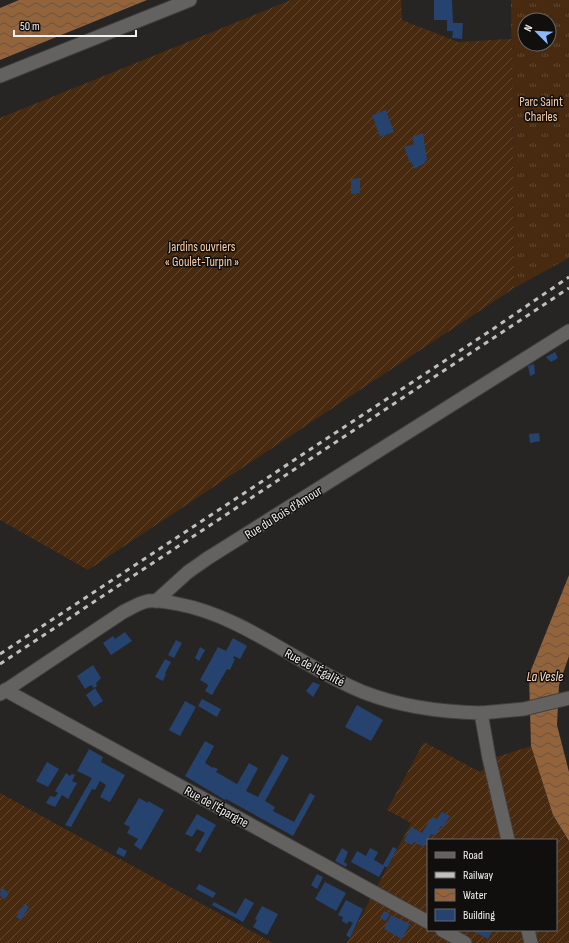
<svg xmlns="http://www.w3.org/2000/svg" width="569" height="943" font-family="'Sofia Sans Condensed',sans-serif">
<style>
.grass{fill:url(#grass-tufts);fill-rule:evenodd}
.garden{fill:url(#garden-furrows);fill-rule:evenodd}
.water{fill:url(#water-waves)}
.building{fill:#25436e}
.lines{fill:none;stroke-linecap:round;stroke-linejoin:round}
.street-casing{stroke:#42403f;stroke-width:15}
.street{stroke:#646260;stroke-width:13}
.rail{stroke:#c1bfbe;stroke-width:3;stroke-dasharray:5 5;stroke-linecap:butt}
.labels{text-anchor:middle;stroke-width:3;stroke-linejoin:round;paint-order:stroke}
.park-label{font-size:13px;fill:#faceab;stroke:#100f0e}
.street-label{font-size:13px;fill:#f2f0ef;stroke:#100f0e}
.water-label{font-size:14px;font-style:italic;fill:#f9dbc4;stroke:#100f0e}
</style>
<defs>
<pattern id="grass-tufts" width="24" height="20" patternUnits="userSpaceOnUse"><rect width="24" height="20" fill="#472a10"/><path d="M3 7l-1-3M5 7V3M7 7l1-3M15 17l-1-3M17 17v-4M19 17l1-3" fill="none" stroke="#624933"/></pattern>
<pattern id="garden-furrows" width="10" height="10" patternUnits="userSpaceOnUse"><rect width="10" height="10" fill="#472a10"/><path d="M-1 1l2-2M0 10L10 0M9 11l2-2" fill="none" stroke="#624933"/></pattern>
<pattern id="water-waves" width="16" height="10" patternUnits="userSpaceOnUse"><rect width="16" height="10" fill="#93633b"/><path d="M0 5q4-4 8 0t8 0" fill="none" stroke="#6a5442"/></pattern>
</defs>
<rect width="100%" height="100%" fill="#272524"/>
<!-- grass -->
<path class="grass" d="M511,0H569V258L514,288ZM525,20H549V44H525Z"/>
<!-- garden -->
<g class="garden">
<path d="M291,0H401L402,20L458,42L512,39L514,288L88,570L0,520V118Z"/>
<path d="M424,742L480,772L497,757L531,746L553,815L569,842V943H347L411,823L387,810ZM428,840H556V930H428Z"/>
<path d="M0,793L273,943H0Z"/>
</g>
<!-- water -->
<g class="water">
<path d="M19,0H147L0,60V8Z"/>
<path d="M569,575V656L559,685L557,725L569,772V841L553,815L531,746L529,675Z"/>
</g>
<!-- building -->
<g class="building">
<path d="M434,0H452L453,23H463L462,39L452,38L453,31H447V20H434Z"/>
<path d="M386,110L394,132L380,137L372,115Z"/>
<path d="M423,133L427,160L425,161V163L414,169L412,162L410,163L404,147L414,144L412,137Z"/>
<path d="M360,178V193L351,194V179Z"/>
<path d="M555,352L558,358L551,362L546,357Z"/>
<path d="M534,364L535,374L530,376L528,366Z"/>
<path d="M539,433L540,441L530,443L529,434Z"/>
<path d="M125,632L132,641L111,655L103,643L113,636L115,639Z"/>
<path d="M233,638L247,646L240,659L234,656L233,658L235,659L230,670L227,669L212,695L205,691L208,686L207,684L200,680L218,647L226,651Z"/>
<path d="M176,640L182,643L174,658L168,655Z"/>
<path d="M200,647L205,650L199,661L195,658Z"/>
<path d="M165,659L171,662L165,673L166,674L163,681L155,677Z"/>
<path d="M93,665L101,678L96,683L97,686L94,688L91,685L85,689L77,676Z"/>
<path d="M313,682L320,685L313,697L306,691Z"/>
<path d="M95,688L103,701L94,707L86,695Z"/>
<path d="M202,699L221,709L217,717L198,706Z"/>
<path d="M185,701L196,707L180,736L169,730Z"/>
<path d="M357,705L383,720L371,741L345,727Z"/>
<path d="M205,741L214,746L205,763L213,768V767L218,769L216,772L237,784L249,763L258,768L246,791L258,797L282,754L289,758L265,801L275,807L273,811L294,822L310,793L315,796L293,836L226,799L225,800L185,776Z"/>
<path d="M89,749L103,757L101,762L125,775L110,802L100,797L106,785L100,781L95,790L92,789L71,827L65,825L92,778L77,771Z"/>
<path d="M47,762L59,769L48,787L36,781Z"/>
<path d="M66,773L70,776L72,774L75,775L72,781L77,783L68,799L62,795L55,807L46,803L50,796L55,797L58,793L55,791Z"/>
<path d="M139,798L148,803V801L164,810L141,850L134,845L138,839L127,833L130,827L124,824Z"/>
<path d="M442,812L450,816L443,827L441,826L435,836L431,834L424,847L414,842L412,845L404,841L411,827L422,833L432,817L437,819Z"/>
<path d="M197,814L216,825L200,853L195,850L205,833L197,829L192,837L185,834Z"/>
<path d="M119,847L127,851L124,857L116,853Z"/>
<path d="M393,847L397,849L387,868L385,866L379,877L351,862L357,851L366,856L370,848L378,852L374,860L383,865Z"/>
<path d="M342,848L348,852L344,862L347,864L346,867L335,861Z"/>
<path d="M317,874L323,877L317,889L311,885Z"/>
<path d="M325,882L346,893L336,911L315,899Z"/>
<path d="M199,884L216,893L213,898L196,889Z"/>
<path d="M1,887L9,893L5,899L0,896Z"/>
<path d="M245,898L254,903L243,922L212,905L214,902L236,914Z"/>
<path d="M346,900L363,909L350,938L346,935L353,923L349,921L347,924L342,921L343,917L338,915Z"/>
<path d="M24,904L29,907L21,920L16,917Z"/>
<path d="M262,906L278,914L267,935L253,927L257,920L255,919Z"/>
<path d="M384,911L390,914L386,921L380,918Z"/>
<path d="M391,915L410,924L402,939L384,929Z"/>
<path d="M471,930H493L488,939Z"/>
</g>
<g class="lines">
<defs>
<g id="street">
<path d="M0,76L190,0"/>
<path d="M156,601L188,572L208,558L569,331"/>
<path d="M5,690L428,922"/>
<path d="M0,694L123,612C131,608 139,603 148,601C158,600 168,602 178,604C244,616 301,667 363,692C401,707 441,712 481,713L489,758L508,840"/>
<path d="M481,713L524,709L569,698"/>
<path d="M442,930L465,943"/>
<path d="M528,930L531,943"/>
</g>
</defs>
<!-- street casing -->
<use href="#street" class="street-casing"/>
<!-- street -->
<use href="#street" class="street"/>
<!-- rail -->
<g class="rail">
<path d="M0,654L490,331L569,277"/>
<path d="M0,664L569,288"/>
</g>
</g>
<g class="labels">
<!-- park labels -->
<g class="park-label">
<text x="541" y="106">Parc Saint<tspan x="541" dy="15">Charles</tspan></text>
<text x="202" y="251">Jardins ouvriers<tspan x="202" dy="15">« Goulet-Turpin »</tspan></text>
</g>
<!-- street labels -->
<g class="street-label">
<text transform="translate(283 512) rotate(-32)" y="5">Rue du Bois d'Amour</text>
<text transform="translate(315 667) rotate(28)" y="5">Rue de l'Égalité</text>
<text transform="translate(217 806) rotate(29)" y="5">Rue de l'Épargne</text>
</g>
<!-- water labels -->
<g class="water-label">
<text x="545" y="681">La Vesle</text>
</g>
</g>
<!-- legend -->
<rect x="427" y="839" width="130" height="92" fill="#100f0e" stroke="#6a6968"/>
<rect x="435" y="852" width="20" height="6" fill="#646260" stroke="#6a6968"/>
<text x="463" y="859" font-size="12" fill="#f2f0ef">Road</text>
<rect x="435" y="872" width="20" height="6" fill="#c1bfbe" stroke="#6a6968"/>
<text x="463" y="879" font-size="12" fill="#f2f0ef">Railway</text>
<rect x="435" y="889" width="20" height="12" fill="url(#water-waves)" stroke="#6a6968"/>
<text x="463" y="899" font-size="12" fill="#f2f0ef">Water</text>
<rect x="435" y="909" width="20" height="12" fill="#25436e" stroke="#6a6968"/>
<text x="463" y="919" font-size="12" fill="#f2f0ef">Building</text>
<!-- north arrow -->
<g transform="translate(537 32) rotate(294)"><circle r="19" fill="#100f0e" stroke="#6a6968"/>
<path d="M0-3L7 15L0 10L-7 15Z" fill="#8bb9fc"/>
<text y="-6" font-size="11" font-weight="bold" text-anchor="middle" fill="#f2f0ef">N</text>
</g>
<!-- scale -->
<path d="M14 30v6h122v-6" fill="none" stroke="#f2f0ef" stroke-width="2"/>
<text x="20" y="30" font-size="12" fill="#f2f0ef" stroke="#100f0e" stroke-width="3" paint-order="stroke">50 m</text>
</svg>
